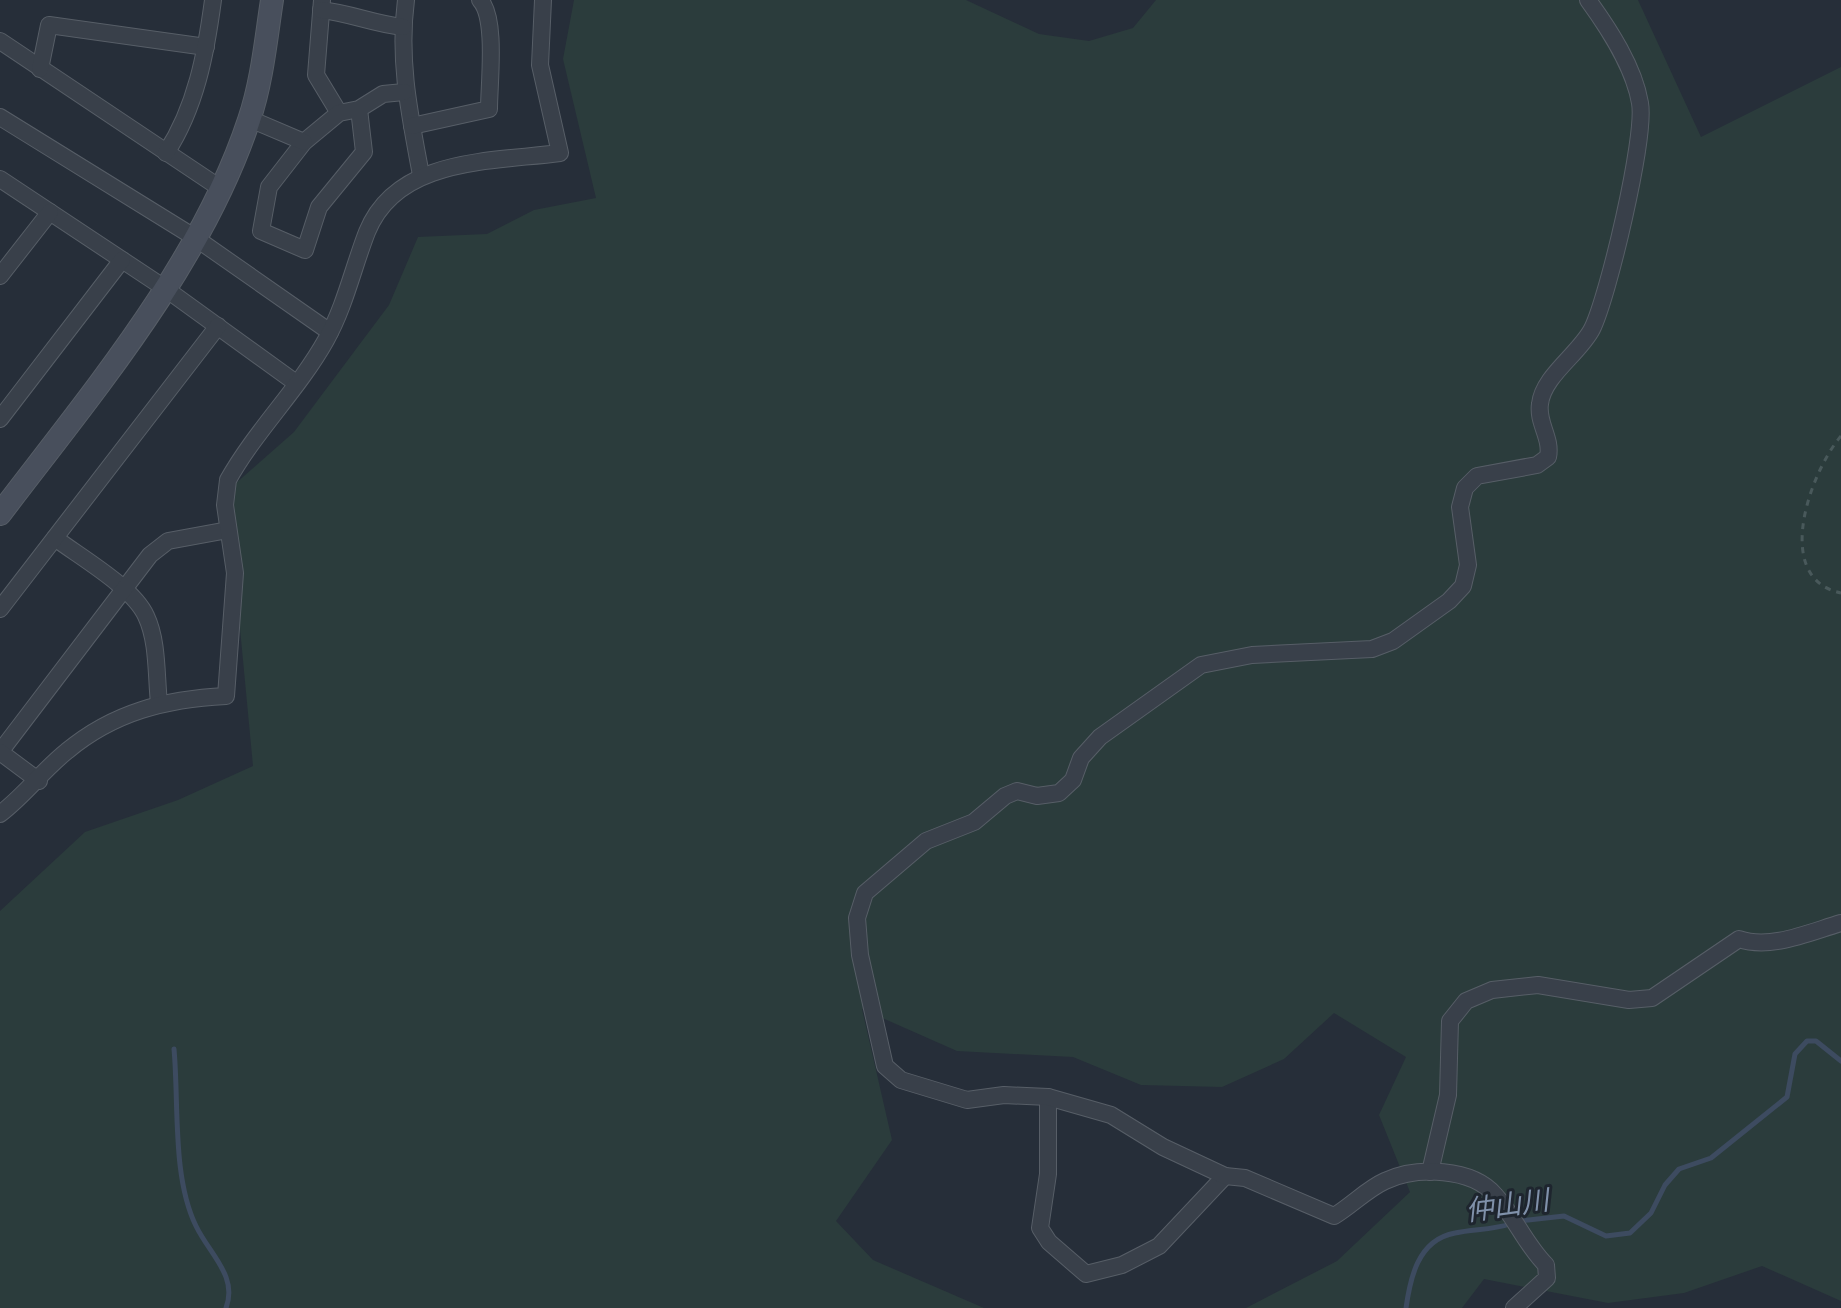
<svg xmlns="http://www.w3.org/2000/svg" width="1841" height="1308" font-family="'Space Grotesk','Noto Sans JP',sans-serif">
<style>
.green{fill:#2b3c3c}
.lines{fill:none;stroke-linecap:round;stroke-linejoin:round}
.stream{stroke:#3d4b60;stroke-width:5}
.street-casing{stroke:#575e67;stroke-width:18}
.secondary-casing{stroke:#575e67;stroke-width:24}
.path{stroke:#49595b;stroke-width:3;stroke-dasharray:6 6;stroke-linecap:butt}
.street{stroke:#39404a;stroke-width:16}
.secondary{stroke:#484f5c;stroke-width:22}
.labels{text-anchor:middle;stroke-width:6;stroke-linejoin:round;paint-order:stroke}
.water-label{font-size:28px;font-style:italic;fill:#8091aa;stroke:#1e252e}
</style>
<rect width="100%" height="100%" fill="#262e39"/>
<!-- green -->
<path class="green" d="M574,0H966L1039,34L1089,41L1133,28L1156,0H1638L1701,137L1841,67V1301L1762,1266L1684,1293L1608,1303L1484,1279L1462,1308H1246L1337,1261L1410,1192L1379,1115L1406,1057L1334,1013L1284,1059L1222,1087L1141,1085L1073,1057L957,1051L862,1009L892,1140L836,1221L873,1260L984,1308H0V911L85,832L178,800L253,766L227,491L294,432L389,305L418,237L487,234L534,210L596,198L563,59Z"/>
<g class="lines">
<!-- stream -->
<g class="stream">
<path d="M174,1049C179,1104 172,1177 196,1226C210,1255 238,1276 226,1308"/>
<path d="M1520,1221L1564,1216L1606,1236L1630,1233L1651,1213L1665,1185L1679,1169L1711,1158L1787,1097L1795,1054L1807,1041H1816L1841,1061"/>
<path d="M1406,1308C1410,1280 1417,1240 1455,1233C1473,1229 1492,1230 1510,1224"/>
</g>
<defs>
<g id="street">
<path d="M322,0L316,75L339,113"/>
<path d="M406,0C398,61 410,116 421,175"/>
<path d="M321,10C350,13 374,24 403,27"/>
<path d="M0,41L220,188"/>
<path d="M40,69L49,25L206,47"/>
<path d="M359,109L364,152L319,207L305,250L261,231L269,187L304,142L339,113L359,109L383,94L404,92"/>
<path d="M0,117L194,237L330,332"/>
<path d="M250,119L304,142"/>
<path d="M412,126L489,109C489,83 497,18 480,0"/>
<path d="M166,153C196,107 206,53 213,0"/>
<path d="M0,179L166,289L296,383"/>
<path d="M0,276L50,212"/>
<path d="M0,419L122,260"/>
<path d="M55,538C80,557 133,587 146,616C158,641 156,675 159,703"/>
<path d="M0,609L218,326"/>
<path d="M0,752L150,555L168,541L228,530"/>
<path d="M0,752L39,781"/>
<path d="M0,814C25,795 43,770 67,751C114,712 166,699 226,696L235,573L225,505L228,480C256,430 298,390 326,340C345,306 353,268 367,232C397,157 492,162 560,153L540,65L543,0"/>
<path d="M1048,1097V1174L1040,1228L1049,1242L1086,1274L1122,1265L1159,1246L1225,1176"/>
<path d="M1430,1172L1448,1095L1450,1021L1466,1001L1492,990L1538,985L1629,1000L1652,998L1739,939C1771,950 1810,932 1841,923"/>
<path d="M1514,1308L1547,1278L1546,1265C1525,1244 1515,1217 1495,1195C1472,1168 1417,1166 1385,1181C1367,1189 1351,1206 1334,1216L1245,1178L1225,1176L1163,1147L1111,1115L1048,1097L1004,1095L967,1100L901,1080L885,1066L860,955L857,918L865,893L926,841L974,822L1005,796L1017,791L1037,796L1059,793L1073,780L1081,758L1100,737L1201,665L1252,655L1372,649L1393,641L1449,601L1463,586L1468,565L1460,507L1465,488L1477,476L1537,465L1548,457C1552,438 1537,423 1540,404C1543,376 1579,354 1592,329C1608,297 1646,137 1640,103C1634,67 1609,29 1588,0"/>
</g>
<path id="secondary" d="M0,514C91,394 201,265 249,120C262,82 266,39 272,0"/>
</defs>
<!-- street casing -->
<use href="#street" class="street-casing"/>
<!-- secondary casing -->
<use href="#secondary" class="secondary-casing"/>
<!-- path -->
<path class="path" d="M1841,436C1811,471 1771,578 1841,593"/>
<!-- street -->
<use href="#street" class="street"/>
<!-- secondary -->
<use href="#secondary" class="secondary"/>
</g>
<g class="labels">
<!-- water labels -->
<g class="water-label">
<text transform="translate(1507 1205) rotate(-8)" y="10">仲山川</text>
</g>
</g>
</svg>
